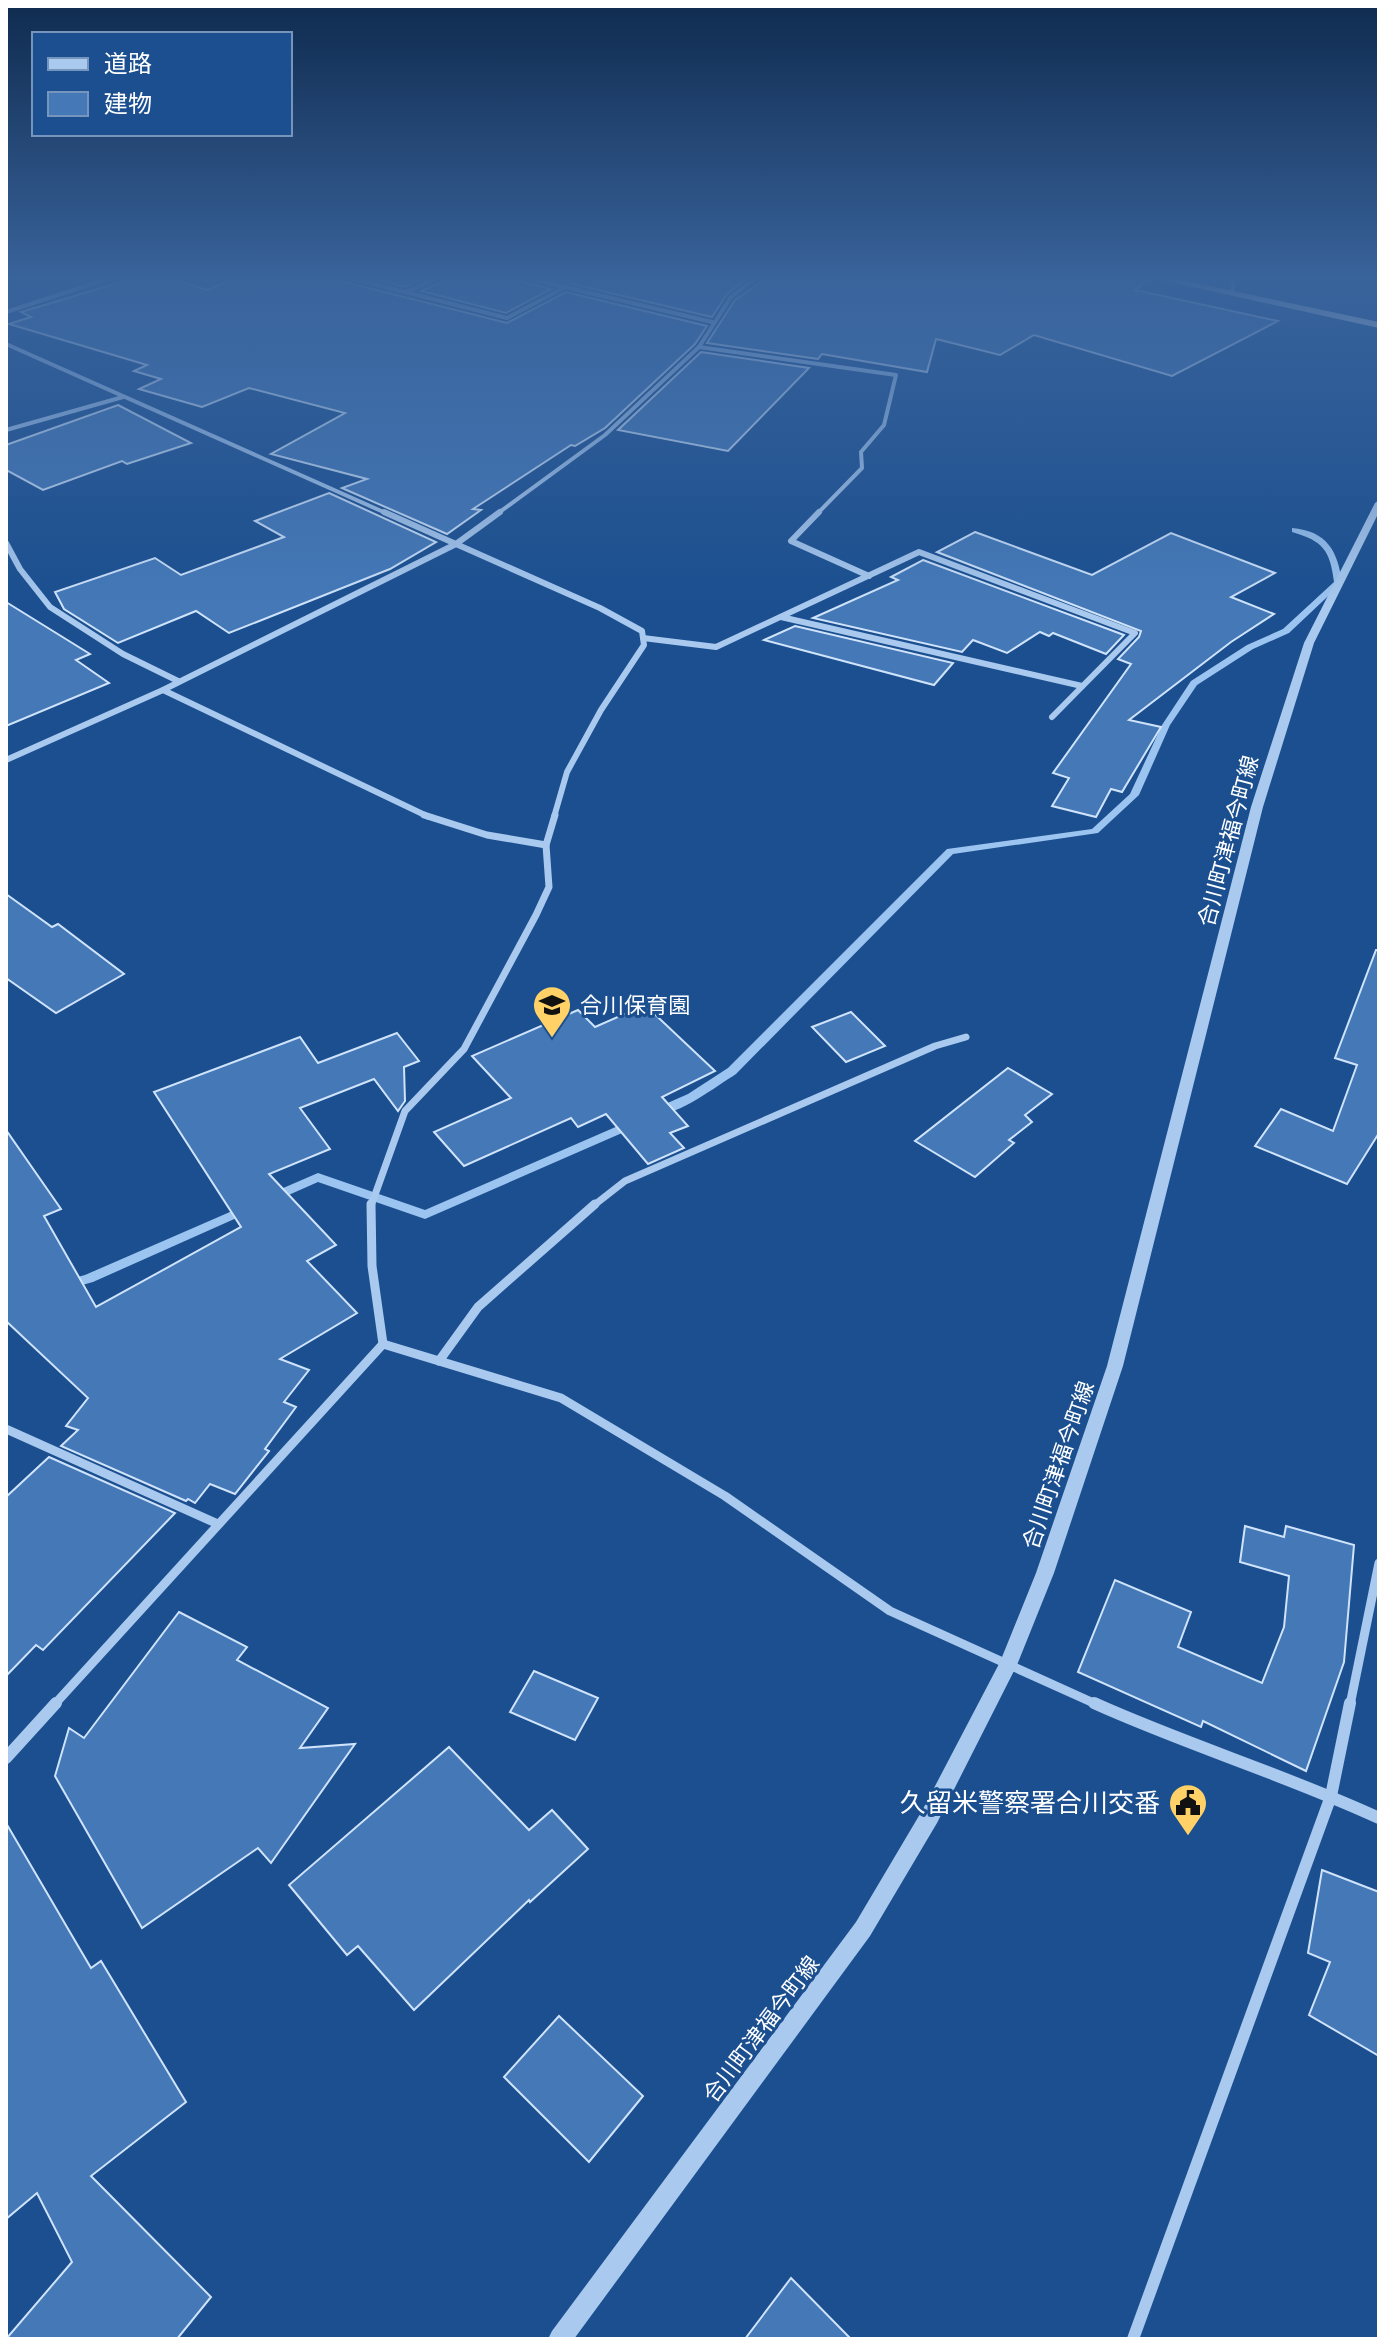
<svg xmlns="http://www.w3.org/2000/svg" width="1385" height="2345" font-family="'IBM Plex Sans','Noto Sans JP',sans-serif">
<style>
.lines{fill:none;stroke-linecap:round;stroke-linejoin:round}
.stream{fill:#9cc4f0;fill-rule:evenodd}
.building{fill:#4478b7;stroke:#cfe3fa;stroke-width:2}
.minor-far4{stroke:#a9c9ee;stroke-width:4}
.minor-far3{stroke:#a9c9ee;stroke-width:6}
.minor-far2{stroke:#a9c9ee;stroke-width:7}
.minor-far1{stroke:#a9c9ee;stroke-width:9}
.minor{stroke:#a9c9ee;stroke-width:12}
.tertiary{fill:#a9c9ee;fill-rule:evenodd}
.trunk{fill:#f8faff;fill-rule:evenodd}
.labels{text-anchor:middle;stroke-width:6;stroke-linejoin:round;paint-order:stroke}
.street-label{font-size:22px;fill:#fff;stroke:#1b4f8f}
.poi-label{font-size:22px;fill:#fff;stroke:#1b4f8f;text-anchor:start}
.near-poi-label{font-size:26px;fill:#fff;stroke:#1b4f8f;text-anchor:end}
</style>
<rect width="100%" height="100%" fill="#1b4f8f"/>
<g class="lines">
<!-- stream -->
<g class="stream">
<path d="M1292,528C1327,531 1338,551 1342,583L1289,633L1253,649L1197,685L1170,725L1139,795L1098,833L953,854L736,1074C717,1086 676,1117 654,1115L652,1112L654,1109L688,1094L728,1068L947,849L1092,829L1130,794L1162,725L1191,681L1247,645L1283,629L1334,582C1330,550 1323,541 1292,532Z"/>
<path d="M634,1119L640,1123L638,1126L425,1219L318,1182L275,1201H267L265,1198L267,1195L318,1173L425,1210Z"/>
<path d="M246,1205L250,1206L252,1209L250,1212L93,1282L68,1289L63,1287L62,1284L63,1281L85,1275Z"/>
</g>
</g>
<!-- building -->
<g class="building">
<path d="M138,277H165L207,290L240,277H341L345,282L507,323L566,292L707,326L695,344L605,428L575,446L571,445L473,509L481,510L447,534L342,488L367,479L271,454L345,413L249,388L202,407L139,389L161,379L134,371L147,365L9,324L31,317L21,312Z"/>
<path d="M365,277H428L405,287Z"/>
<path d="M445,277H518L522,282L551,289L506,313L421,291L442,282Z"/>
<path d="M543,277H749L727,294L712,317Z"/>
<path d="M769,277H1145L1149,280L1135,290L1278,321L1172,376L1034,335L1000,355L936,339L927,372L822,354L818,359L707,343L735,300Z"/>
<path d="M701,352L809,368L728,451L618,430Z"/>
<path d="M118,405L191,443L127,464L122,461L43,490L6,470V445Z"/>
<path d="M329,493L436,542L390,569L229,633L196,611L118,643L64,609L55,592L155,558L181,575L284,537L255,521Z"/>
<path d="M975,532L1092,575L1171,533L1275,573L1231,597L1274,614L1231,642L1129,720L1161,727L1122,792L1111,789L1096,817L1052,806L1069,778L1053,773L1131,664L1118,659L1139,637L1141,631L937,552Z"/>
<path d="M923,560L1124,635L1106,654L1053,633L1049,636L1040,632L1007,653L973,640L962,652L813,618L898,580L891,577Z"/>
<path d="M6,602L90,654L76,660L109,683L6,726Z"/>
<path d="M795,626L953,663L934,685L764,640Z"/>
<path d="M6,894L52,927L58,924L124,974L56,1013L6,978Z"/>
<path d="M1376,950H1379V1133L1347,1184L1255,1146L1281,1109L1333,1131L1357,1065L1335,1058Z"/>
<path d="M645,1005L715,1071L662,1097L688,1126L670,1133L684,1148L648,1164L606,1114L578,1127L571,1118L464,1166L434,1132L511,1098L472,1056L578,1010L595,1027Z"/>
<path d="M851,1012L885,1046L846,1062L812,1027Z"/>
<path d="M397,1033L419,1061L404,1067L405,1101L398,1111L374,1079L300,1108L330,1149L269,1174L336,1245L307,1261L357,1313L280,1359L309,1370L284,1402L296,1407L265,1449L269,1451L235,1494L210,1484L195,1503L188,1499L186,1501L61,1446L78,1430L66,1426L88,1398L6,1321V1130L61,1209L44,1216L96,1307L241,1227L154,1092L300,1037L318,1063Z"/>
<path d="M1008,1068L1052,1094L1025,1115L1032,1122L1009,1140L1014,1143L975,1177L915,1141Z"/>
<path d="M49,1457L175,1513L43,1650L36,1645L6,1676V1497Z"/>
<path d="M1245,1526L1284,1537L1286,1526L1354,1545L1344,1662L1306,1771L1203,1721L1201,1727L1078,1672L1115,1580L1191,1612L1178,1647L1262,1683L1284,1627L1289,1576L1240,1562Z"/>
<path d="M179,1612L247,1647L237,1660L328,1708L300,1748L355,1744L271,1863L258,1848L142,1928L55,1776L69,1728L84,1738Z"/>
<path d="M534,1671L598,1698L575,1740L510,1712Z"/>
<path d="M449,1747L529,1830L552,1810L588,1849L530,1902L529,1900L414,2010L358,1946L347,1955L289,1885Z"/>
<path d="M6,1823L91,1968L101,1961L186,2102L91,2176L211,2297L177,2339H6L72,2262L37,2193L6,2219Z"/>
<path d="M1322,1870L1379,1892V2056L1309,2015L1330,1962L1308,1953Z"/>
<path d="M559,2016L643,2096L589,2162L504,2077Z"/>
<path d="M791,2278L851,2339H745Z"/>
</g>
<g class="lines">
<!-- minor-far4 -->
<g class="minor-far4">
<path d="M199,277L210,280L227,277"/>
<path d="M346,277L507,318L565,287"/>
<path d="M523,277L712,322"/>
<path d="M1227,277L1233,283L1232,294"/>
<path d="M406,292L440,277"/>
<path d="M6,312L113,277"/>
<path d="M6,344L388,514"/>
<path d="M699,347L896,375L884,425L861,452L862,468L817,514"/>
<path d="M6,430L123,397"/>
<path d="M497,514L605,435L699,347L731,297L753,280L764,277"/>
</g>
<!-- minor-far3 -->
<g class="minor-far3">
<path d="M384,512L600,608L642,631L644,645L601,710L567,772L554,817"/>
<path d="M819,512L791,541L869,576"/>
<path d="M6,543L20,569L50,607L123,654L178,681"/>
<path d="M781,617L1082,686"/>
<path d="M643,638L716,647L919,552L1135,633L1052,717"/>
<path d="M163,690L429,817"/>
<path d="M6,760L163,690L456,544L500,512"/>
</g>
<!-- minor-far2 -->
<g class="minor-far2">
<path d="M424,815L487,835L546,845"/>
<path d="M371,1206L405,1111L464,1049L536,915L549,887L546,845L555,815"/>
<path d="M593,1206L625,1181L935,1046L966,1037"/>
</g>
<!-- minor-far1 -->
<g class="minor-far1">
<path d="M371,1204L372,1266L383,1344"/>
<path d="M383,1344L561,1398L725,1496L890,1611L1098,1705"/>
<path d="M439,1361L478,1307L595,1204"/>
<path d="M6,1429L218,1524"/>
<path d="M54,1705L383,1344"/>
<path d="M1350,1705L1379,1563"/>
</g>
<!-- minor -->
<g class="minor">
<path d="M1094,1703C1187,1745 1286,1775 1379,1818"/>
<path d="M6,1758L56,1703"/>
<path d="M1133,2339L1331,1796L1350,1703"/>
</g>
<!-- tertiary -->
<path class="tertiary" d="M1379,500V512L1314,643L1263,807L1123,1366L1054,1573L1017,1665L937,1823L870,1936L574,2339H548L552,2331L856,1922L923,1809L1000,1662L1036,1573L1107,1366L1251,807L1304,643L1375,503Z"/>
<!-- trunk -->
<path class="trunk" d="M1148,277H1167L1379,322V328Z"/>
</g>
<!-- sky -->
<linearGradient id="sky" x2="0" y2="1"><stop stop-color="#0f2b4f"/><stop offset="0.46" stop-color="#39639b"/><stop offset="1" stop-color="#39639b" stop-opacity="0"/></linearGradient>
<rect width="1385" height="605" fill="url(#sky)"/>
<!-- icons -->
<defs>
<symbol id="school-pin" viewBox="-11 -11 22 30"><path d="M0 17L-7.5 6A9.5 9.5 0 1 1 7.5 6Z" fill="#ffd166" stroke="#1b4f8f"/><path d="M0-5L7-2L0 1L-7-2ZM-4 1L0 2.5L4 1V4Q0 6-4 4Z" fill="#111"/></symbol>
<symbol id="civic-pin" viewBox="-11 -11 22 30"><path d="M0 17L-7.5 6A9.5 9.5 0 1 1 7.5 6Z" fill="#ffd166" stroke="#1b4f8f"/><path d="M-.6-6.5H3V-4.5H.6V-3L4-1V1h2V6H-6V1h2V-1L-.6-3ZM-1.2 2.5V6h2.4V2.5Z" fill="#111"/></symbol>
</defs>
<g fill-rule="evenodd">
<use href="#school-pin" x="530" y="983" width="44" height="60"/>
<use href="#civic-pin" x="1166" y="1781" width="44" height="60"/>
</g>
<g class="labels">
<!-- street labels -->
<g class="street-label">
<text transform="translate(1228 841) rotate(-75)" y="8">合川町津福今町線</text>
<text transform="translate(1058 1465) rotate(-71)" y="8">合川町津福今町線</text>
<text transform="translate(761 2029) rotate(-53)" y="8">合川町津福今町線</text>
</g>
<!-- poi labels -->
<g class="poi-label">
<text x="580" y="1013">合川保育園</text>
</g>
<!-- near-poi labels -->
<g class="near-poi-label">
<text x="1160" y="1812">久留米警察署合川交番</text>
</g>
</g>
<!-- border -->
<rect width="1385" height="2345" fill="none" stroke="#ffffff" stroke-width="16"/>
<!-- legend -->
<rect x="32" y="32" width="260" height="104" fill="#1b4f8f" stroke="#7695bc" stroke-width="2"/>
<rect x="48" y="58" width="40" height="12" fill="#a9c9ee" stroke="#7695bc" stroke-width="2"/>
<text x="104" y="72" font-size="24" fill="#ffffff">道路</text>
<rect x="48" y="92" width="40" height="24" fill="#4478b7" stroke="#7695bc" stroke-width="2"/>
<text x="104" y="112" font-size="24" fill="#ffffff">建物</text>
</svg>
